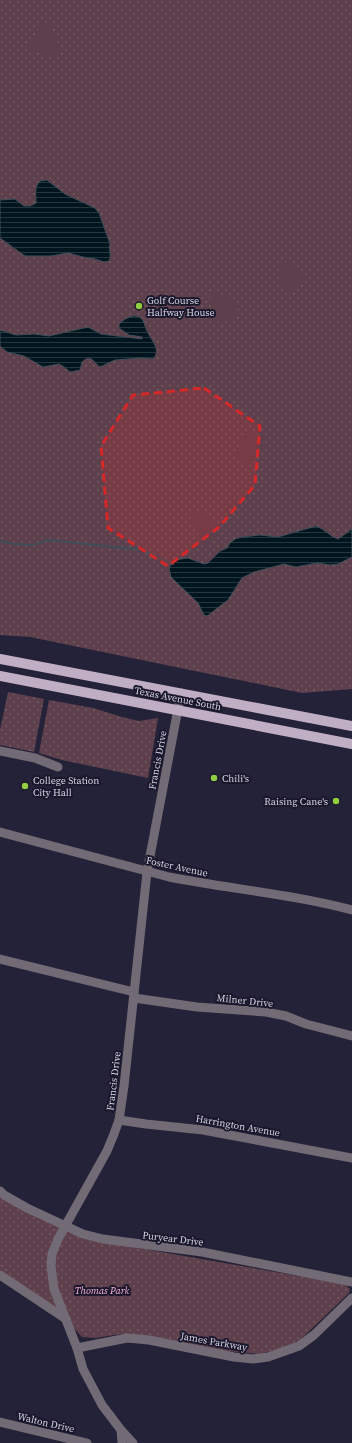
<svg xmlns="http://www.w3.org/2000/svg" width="352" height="1443" font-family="'Source Serif 4',serif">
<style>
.grass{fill:url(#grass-dots)}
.pitch{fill:#5e404d}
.water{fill:url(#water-rules);stroke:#3f4e58}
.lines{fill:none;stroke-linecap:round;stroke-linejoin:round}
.stream{stroke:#3f4e58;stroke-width:2}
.minor{stroke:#726a74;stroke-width:9}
.major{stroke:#c0afc4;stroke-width:10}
.marked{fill:#d62828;fill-opacity:0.2;stroke:#d62828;stroke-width:3;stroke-dasharray:8 5;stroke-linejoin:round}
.poi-dot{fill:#91cd40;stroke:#1b182d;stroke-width:1.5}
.labels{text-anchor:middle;stroke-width:4;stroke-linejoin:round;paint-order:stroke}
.poi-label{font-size:10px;fill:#d3d2e1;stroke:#1b182d;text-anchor:start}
.street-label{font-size:10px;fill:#d3d2e1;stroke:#1b182d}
.park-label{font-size:10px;font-style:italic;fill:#feb6d7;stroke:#1b182d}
</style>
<defs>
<pattern id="grass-dots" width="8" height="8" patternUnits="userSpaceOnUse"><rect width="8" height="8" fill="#5e404d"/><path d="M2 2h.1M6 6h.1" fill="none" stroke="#745b66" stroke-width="1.8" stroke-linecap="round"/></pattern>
<pattern id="water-rules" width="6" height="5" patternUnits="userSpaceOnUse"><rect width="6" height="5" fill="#00151e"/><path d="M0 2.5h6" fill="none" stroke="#24363e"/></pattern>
</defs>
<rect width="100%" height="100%" fill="#242238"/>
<!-- grass -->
<g class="grass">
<path d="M0,0H352V689L302,693L30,637L0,635Z"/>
<path d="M8,692L44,699L34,752L0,745V730Z"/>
<path d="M49,700L93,708L122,717L139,721L158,718L148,778L62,760L39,753Z"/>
<path d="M0,1195L16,1207L98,1241L344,1284L350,1289L349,1293L300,1340L287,1347L260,1354L226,1351L121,1334L95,1338L82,1337L56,1309L0,1270Z"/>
</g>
<!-- pitch -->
<g class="pitch">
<path d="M46,22L51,25C52,28 52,32 54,35C57,43 63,44 58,54L53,56C45,53 35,55 29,47C30,39 37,36 39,26Z"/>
<path d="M288,261C293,263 304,274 306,279C304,283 303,283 300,286C298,287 298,290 296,291C294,293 290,293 287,292C278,287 278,272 282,263Z"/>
<path d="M218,292L233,302L237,307L238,311L234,319L219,323L214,318L210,298L212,294Z"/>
<path d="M250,433C255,433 268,436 265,445C264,448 260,449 258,451C253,457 253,462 244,462L238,458L236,450C241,445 244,436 250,433Z"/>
<path d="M200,511L209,520L214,522C218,526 219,531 216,536C209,551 202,542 197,532C193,524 183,514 200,511Z"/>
</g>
<!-- water -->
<g class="water">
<path d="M47,180L65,194L95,208L99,213L110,244C108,250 112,254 109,261L104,262L95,259L83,257L68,253L51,256H25L0,238V200L15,199L24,206H30L36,203C36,194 34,188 40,181Z"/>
<path d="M133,316C136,316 137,316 140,317C144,320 145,327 147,331C151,340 162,350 153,359L141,358L115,360L100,367C94,363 91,353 82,362L80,370L70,372L64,367L59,364L43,367L24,356L7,352L0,346V330L16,335L34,334L49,336L88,327L101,334L142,339V337L129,335L119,328V324L125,319Z"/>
<path d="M316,526C325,529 329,536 338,539L352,529V557L338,564L330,565L317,563L296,567L284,564L254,572L242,578L228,600L207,616L204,615L198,603L171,577L169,568L174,561L181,559L188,558L204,564L208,563L220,551L227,548L230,543L235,539L242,537L260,535L278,537Z"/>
</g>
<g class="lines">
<!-- stream -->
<path class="stream" d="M0,541L14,544L33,545L48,540L142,550L173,564"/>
<!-- minor -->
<g class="minor">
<path d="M0,751L35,758L58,767"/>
<path d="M0,832L169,877C230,889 292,894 352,910"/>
<path d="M0,959L134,992"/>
<path d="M134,998L197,1007L266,1012L286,1016L306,1024L352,1036"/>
<path d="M119,1120L146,1124L203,1130L352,1158"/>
<path d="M0,1191L4,1195L27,1208L83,1234L103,1239L202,1252L352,1282"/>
<path d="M0,1275L66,1319"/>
<path d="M77,1348L127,1338L149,1340L234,1357L253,1359L268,1357L299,1346L314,1335L352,1298"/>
<path d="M0,1422L87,1443"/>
<path d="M121,1430L133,1443"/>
<path d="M122,1443L121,1430L102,1405L83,1369L77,1348L54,1289L51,1266L52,1254L58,1239L107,1151L114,1134L119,1120L124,1086L147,872L181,693"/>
</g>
<!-- major -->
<g class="major">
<path d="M0,659L352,726"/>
<path d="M0,676L352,744"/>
</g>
</g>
<!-- marked area -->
<path class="marked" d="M204,388L260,426L255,485L219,527L168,566L108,528L101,446L133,395Z"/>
<!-- markers -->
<g class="poi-dot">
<circle cx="139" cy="306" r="4"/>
<circle cx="214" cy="778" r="4"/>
<circle cx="25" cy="786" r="4"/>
<circle cx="336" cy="801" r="4"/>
</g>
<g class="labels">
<!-- poi labels -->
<g class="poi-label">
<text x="147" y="304">Golf Course<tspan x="147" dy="12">Halfway House</tspan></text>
<text x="222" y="782">Chili's</text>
<text x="33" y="784">College Station<tspan x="33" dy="12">City Hall</tspan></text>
<text x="328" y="805" text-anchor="end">Raising Cane's</text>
</g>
<!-- street labels -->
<g class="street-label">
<text transform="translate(178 698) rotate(11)" y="4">Texas Avenue South</text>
<text transform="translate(157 760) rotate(-79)" y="4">Francis Drive</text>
<text transform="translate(177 866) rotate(12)" y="4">Foster Avenue</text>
<text transform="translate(245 1000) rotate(6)" y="4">Milner Drive</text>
<text transform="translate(113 1081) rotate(-83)" y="4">Francis Drive</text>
<text transform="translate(238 1125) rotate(10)" y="4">Harrington Avenue</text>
<text transform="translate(173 1238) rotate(7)" y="4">Puryear Drive</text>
<text transform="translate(214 1341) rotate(10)" y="4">James Parkway</text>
<text transform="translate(46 1422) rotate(13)" y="4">Walton Drive</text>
</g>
<!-- park labels -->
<g class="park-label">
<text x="102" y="1294">Thomas Park</text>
</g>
</g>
</svg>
